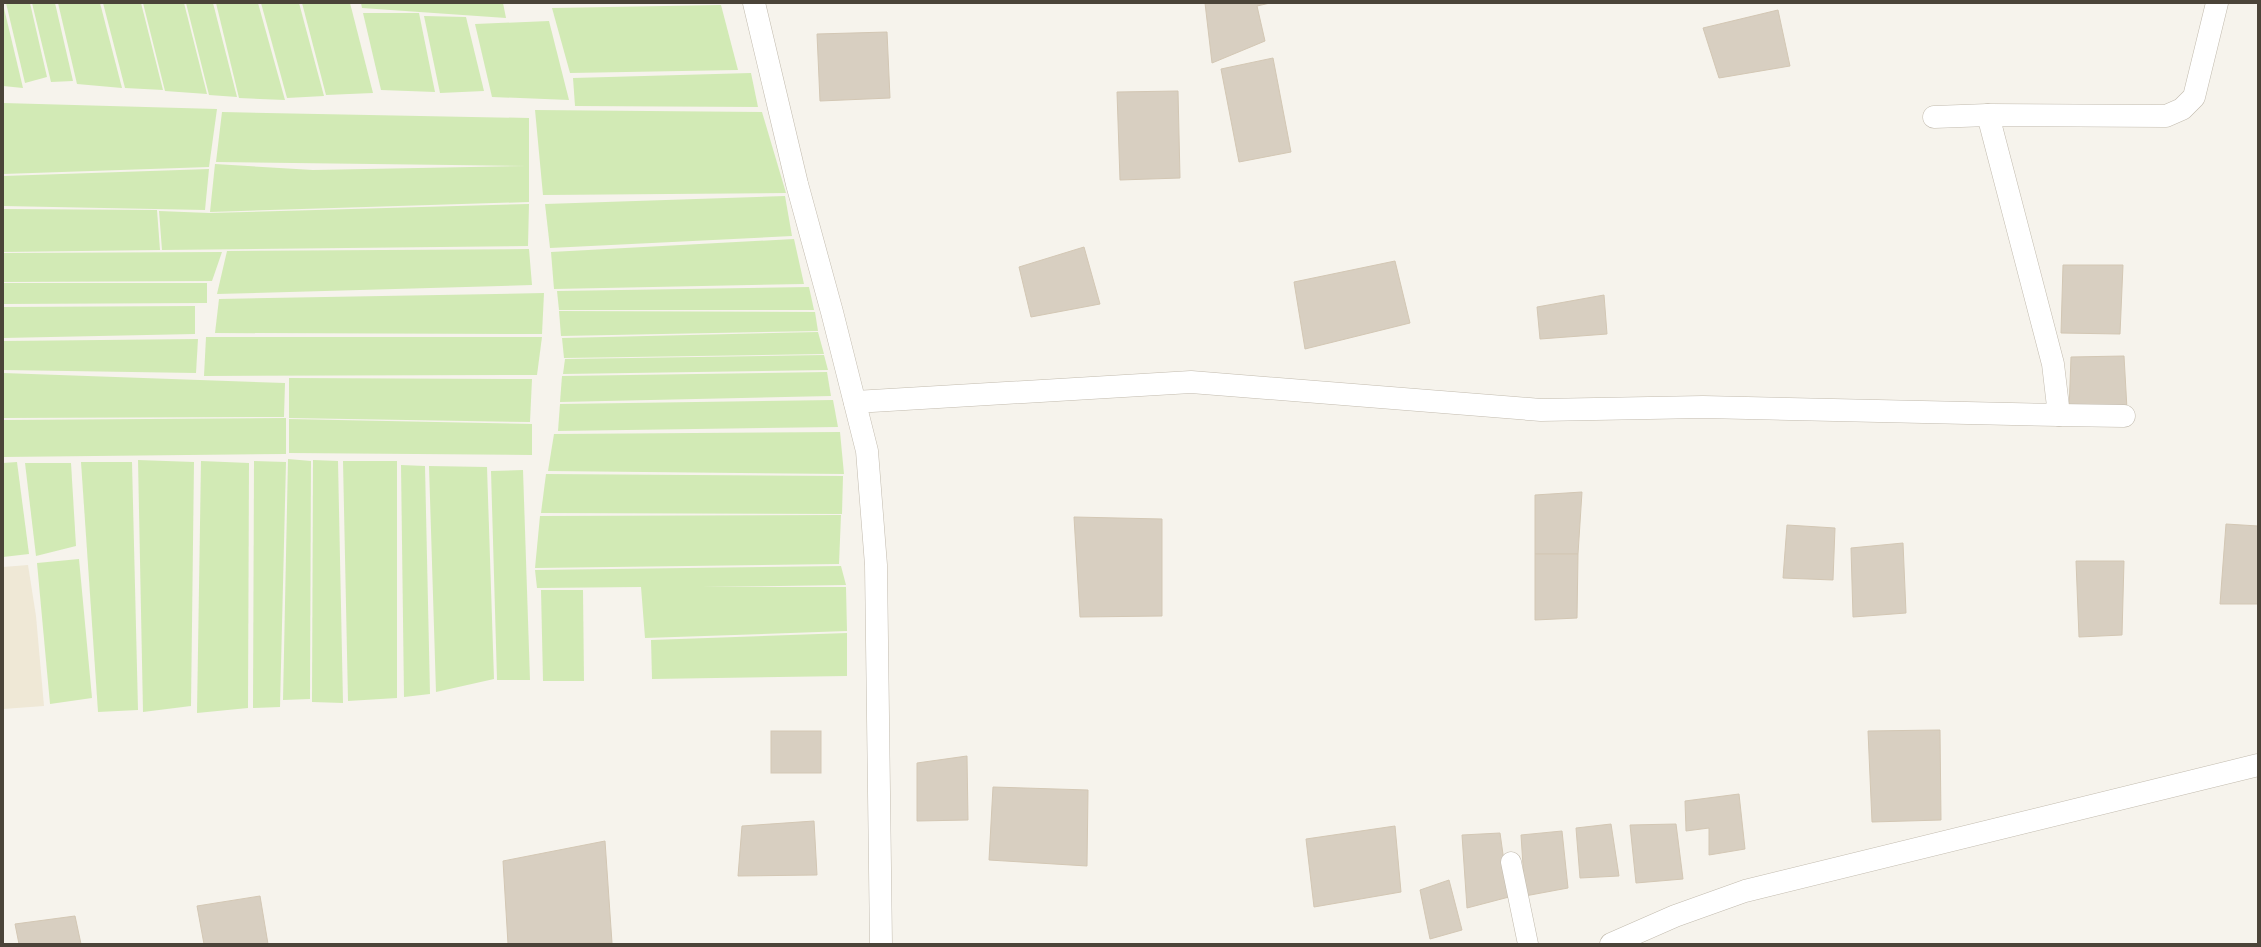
<svg xmlns="http://www.w3.org/2000/svg" width="2261" height="947" font-family="'Open Sans',sans-serif">
<style>
.education{fill:#efe8d6}
.green{fill:#d2eab5}
.building{fill:#d8cfc1;stroke:#d3c7b4}
.lines{fill:none;stroke-linecap:round;stroke-linejoin:round}
.lane-casing{stroke:#c2bbae;stroke-width:21}
.street-casing{stroke:#c2bbae;stroke-width:23}
.lane{stroke:#fff;stroke-width:20}
.street{stroke:#fff;stroke-width:22}
</style>
<rect width="100%" height="100%" fill="#f6f3ec"/>
<!-- education -->
<path class="education" d="M28,565L36,616L44,706L3,709V567Z"/>
<!-- green -->
<g class="green">
<path d="M6,3H30L47,77L25,83Z"/>
<path d="M32,3H55L73,81L51,82Z"/>
<path d="M58,3H100L122,88L77,84Z"/>
<path d="M103,3H141L163,90L125,88Z"/>
<path d="M143,3H184L207,94L165,91Z"/>
<path d="M186,3H213L237,97L209,95Z"/>
<path d="M216,3H258L285,100L239,98Z"/>
<path d="M261,3H299L324,96L287,98Z"/>
<path d="M302,3H350L373,93L326,95Z"/>
<path d="M361,3H503L506,18L362,8Z"/>
<path d="M3,4L23,88L3,86Z"/>
<path d="M721,5L738,70L570,73L552,8Z"/>
<path d="M363,13H419L435,92L381,90Z"/>
<path d="M424,16L466,17L484,91L440,93Z"/>
<path d="M549,21L569,100L492,97L475,24Z"/>
<path d="M751,73L758,107L575,106L573,78Z"/>
<path d="M3,103L217,109L209,167L3,174Z"/>
<path d="M535,110L762,112L786,193L543,195Z"/>
<path d="M222,112L529,118V202L210,212L215,164L313,170L527,166L216,162Z"/>
<path d="M209,169L205,210L3,206V176Z"/>
<path d="M785,196L792,236L550,248L545,204Z"/>
<path d="M529,204L528,246L162,250L159,211L209,213Z"/>
<path d="M3,209L157,210L160,250L3,252Z"/>
<path d="M794,239L804,284L554,289L551,252Z"/>
<path d="M529,249L532,285L217,294L227,251Z"/>
<path d="M222,252L212,281L3,282V253Z"/>
<path d="M207,283V303L3,304V283Z"/>
<path d="M809,287L814,310H559L557,291Z"/>
<path d="M544,293L542,334L215,333L219,299Z"/>
<path d="M195,306V334L3,338V307Z"/>
<path d="M559,311L815,312L818,331L561,336Z"/>
<path d="M818,332L824,354L564,358L562,338Z"/>
<path d="M206,337H542L537,375L204,376Z"/>
<path d="M198,339L196,373L3,370V341Z"/>
<path d="M824,355L828,370L563,374L565,359Z"/>
<path d="M827,372L831,396L560,402L562,376Z"/>
<path d="M3,373L285,383L284,417L3,418Z"/>
<path d="M289,378L532,379L530,422L289,418Z"/>
<path d="M833,400L838,427L558,431L560,404Z"/>
<path d="M286,418V454L3,457V420Z"/>
<path d="M289,419L532,424V455L289,453Z"/>
<path d="M840,432L844,474L548,471L554,434Z"/>
<path d="M288,459L311,461L310,699L283,700Z"/>
<path d="M138,460L194,462L191,706L143,712Z"/>
<path d="M313,460L338,461L343,703L312,702Z"/>
<path d="M201,461L249,463L248,708L197,713Z"/>
<path d="M254,461L286,462L280,707L253,708Z"/>
<path d="M343,461H397V698L348,701Z"/>
<path d="M17,462L29,554L3,557V463Z"/>
<path d="M81,462H132L138,710L98,712Z"/>
<path d="M25,463H71L76,546L36,556Z"/>
<path d="M401,465L425,466L430,694L404,697Z"/>
<path d="M429,466L487,467L494,679L436,692Z"/>
<path d="M523,470L530,680H497L491,471Z"/>
<path d="M546,474L843,476L842,514L541,513Z"/>
<path d="M841,515L839,564L535,568L540,516Z"/>
<path d="M79,559L92,698L50,704L37,563Z"/>
<path d="M841,566L846,585L701,587H846L847,631L645,638L641,587L537,588L535,570Z"/>
<path d="M541,590H583L584,681H543Z"/>
<path d="M847,633V676L652,679L651,640Z"/>
</g>
<!-- building -->
<g class="building">
<path d="M1205,3H1270L1257,6L1265,41L1212,63Z"/>
<path d="M1778,10L1790,66L1719,78L1703,28Z"/>
<path d="M887,32L890,98L820,101L817,34Z"/>
<path d="M1273,58L1291,152L1239,162L1221,69Z"/>
<path d="M1178,91L1180,178L1120,180L1117,92Z"/>
<path d="M1084,247L1100,304L1031,317L1019,267Z"/>
<path d="M1395,261L1410,323L1305,349L1294,282Z"/>
<path d="M2063,265H2123L2120,334L2061,333Z"/>
<path d="M1604,295L1607,334L1540,339L1537,307Z"/>
<path d="M2124,356L2127,409L2069,411L2071,357Z"/>
<path d="M1582,492L1578,554H1535V495Z"/>
<path d="M1074,517L1162,519V616L1080,617Z"/>
<path d="M2226,524L2258,526V604H2220Z"/>
<path d="M1787,525L1835,528L1833,580L1783,578Z"/>
<path d="M1903,543L1906,613L1853,617L1851,548Z"/>
<path d="M1535,554H1578L1577,618L1535,620Z"/>
<path d="M2076,561H2124L2122,635L2079,637Z"/>
<path d="M1940,730L1941,820L1872,822L1868,731Z"/>
<rect x="771" y="731" width="50" height="42"/>
<path d="M967,756L968,820L917,821V763Z"/>
<path d="M993,787L1088,790L1087,866L989,860Z"/>
<path d="M1739,794L1745,849L1709,855V828L1686,831L1685,801Z"/>
<path d="M814,821L817,875L738,876L742,826Z"/>
<path d="M1611,824L1619,876L1580,878L1576,828Z"/>
<path d="M1676,824L1683,879L1636,883L1630,825Z"/>
<path d="M1395,826L1401,892L1314,907L1306,839Z"/>
<path d="M1562,831L1568,888L1525,896L1521,835Z"/>
<path d="M1500,833L1509,897L1467,908L1462,835Z"/>
<path d="M605,841L612,943L508,944L503,861Z"/>
<path d="M1449,880L1462,930L1430,939L1420,890Z"/>
<path d="M260,896L268,944H204L197,906Z"/>
<path d="M75,916L81,944H19L15,924Z"/>
</g>
<g class="lines">
<defs>
<path id="lane" d="M1511,862L1528,944"/>
<g id="street">
<path d="M754,3L797,184L832,312L867,451L876,565L881,944"/>
<path d="M1934,117L1988,115"/>
<path d="M855,402L1191,382L1541,410L1703,407L2059,415L2053,364L1988,115L2166,116L2182,109L2194,97L2217,3"/>
<path d="M2059,415L2124,416"/>
<path d="M1611,944L1675,916L1745,891L2258,765"/>
</g>
</defs>
<!-- lane casing -->
<use href="#lane" class="lane-casing"/>
<!-- street casing -->
<use href="#street" class="street-casing"/>
<!-- lane -->
<use href="#lane" class="lane"/>
<!-- street -->
<use href="#street" class="street"/>
</g>
<!-- border -->
<rect width="2261" height="947" fill="none" stroke="#4b4439" stroke-width="8"/>
</svg>
